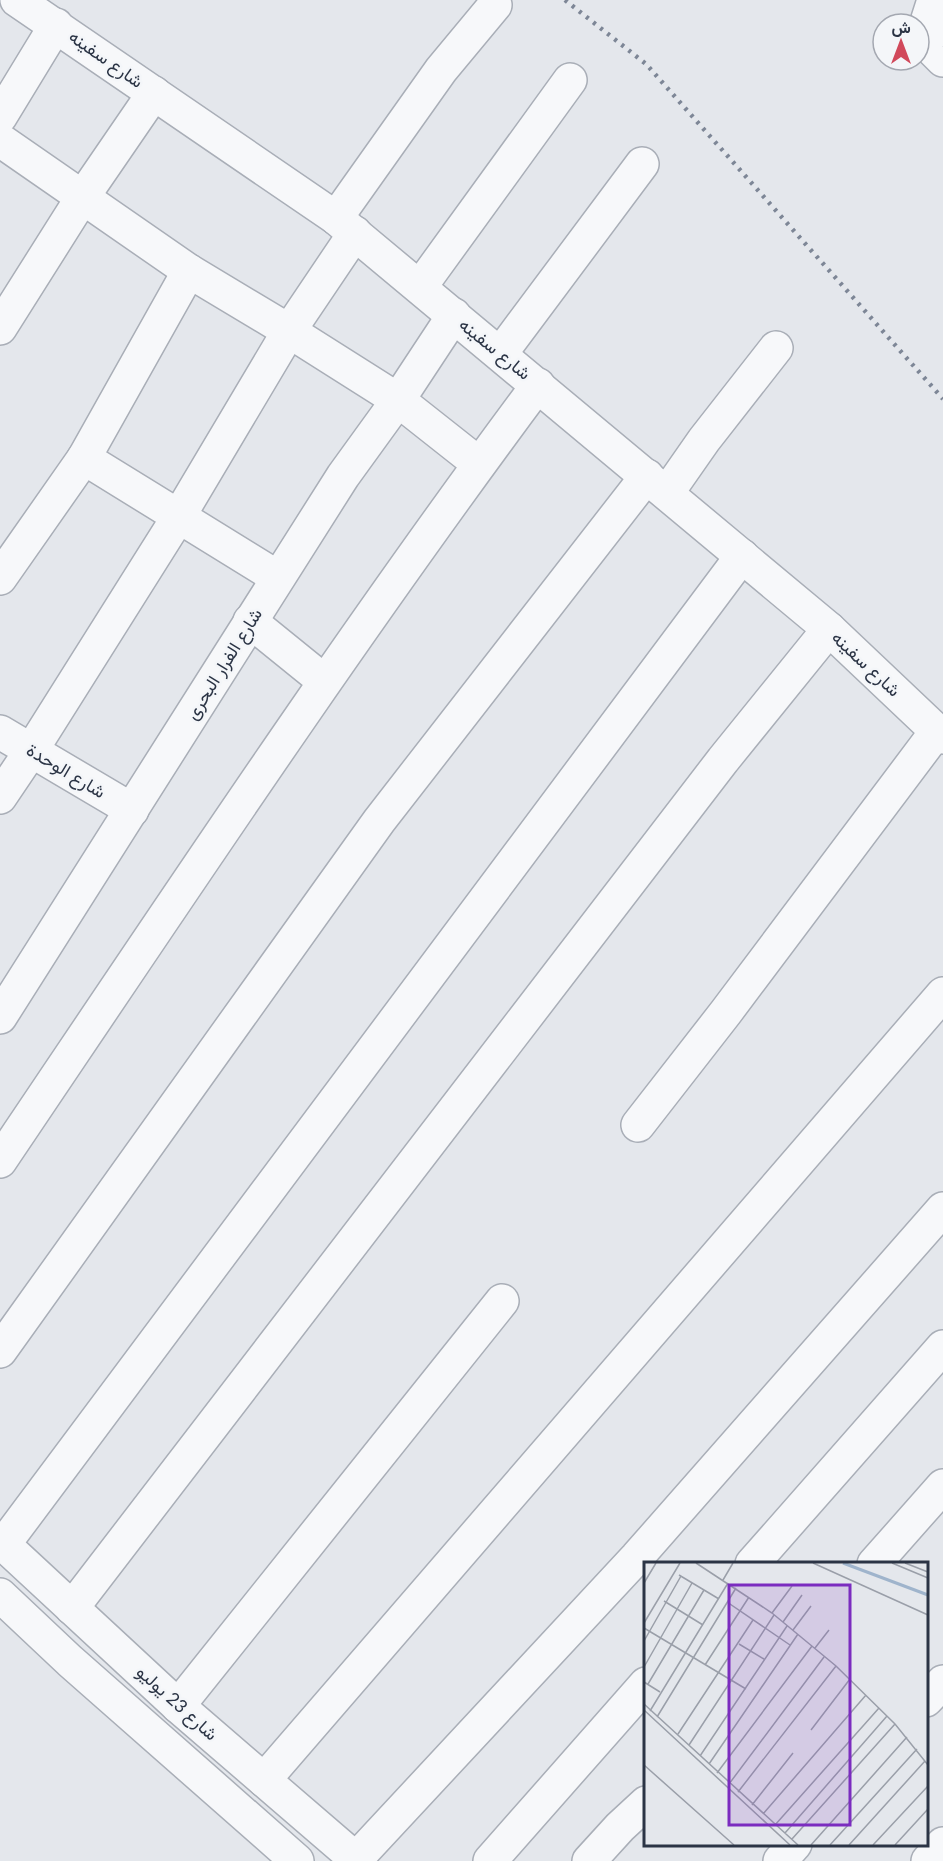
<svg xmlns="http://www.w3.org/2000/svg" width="943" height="1861" font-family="Lato,Vazirmatn,sans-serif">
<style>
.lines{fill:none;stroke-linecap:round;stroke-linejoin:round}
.minor-casing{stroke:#a9aeb7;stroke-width:36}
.minor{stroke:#f7f8fa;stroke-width:33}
.rail{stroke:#7d8696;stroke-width:4.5;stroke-dasharray:3 6;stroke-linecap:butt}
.labels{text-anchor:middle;stroke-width:5;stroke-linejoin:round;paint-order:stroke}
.street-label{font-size:18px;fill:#2b3445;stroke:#f4f6f9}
.inset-river{fill:none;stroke:#9fb4cc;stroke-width:3}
.inset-road{fill:none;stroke:#9a9fa9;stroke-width:1.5}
.view{fill:#7b2cbf;fill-opacity:0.15;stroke:#7b2cbf;stroke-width:3}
.inset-edge{fill:none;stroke:#2b3445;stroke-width:3}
</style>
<rect width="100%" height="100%" fill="#e4e7ec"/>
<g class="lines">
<defs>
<g id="minor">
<path d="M17,0L336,218L829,629L943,737"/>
<path d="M934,0L927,22L931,48L943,60"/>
<path d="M0,117L56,25"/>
<path d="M0,140L189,271L289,331L398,400L479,464"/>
<path d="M336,218L441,70L495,5"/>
<path d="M420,287L570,80"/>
<path d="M0,328L82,198L154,93"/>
<path d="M501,353L642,164"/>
<path d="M84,458L277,577"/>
<path d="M667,493L704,440L776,348"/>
<path d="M0,578L84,458L189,271"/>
<path d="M250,621L324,681"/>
<path d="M0,732L132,810"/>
<path d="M0,797L31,751L179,516L289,331L355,233"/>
<path d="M0,1017L343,476L398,400L454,315"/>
<path d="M638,1125L726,1012L937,731"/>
<path d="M0,1161C176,900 350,637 538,385"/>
<path d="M0,1351L379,821L647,476"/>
<path d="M0,1541L178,1706L358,1861"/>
<path d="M4,1544L742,556"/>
<path d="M752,1564L943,1347"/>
<path d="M874,1564L943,1486"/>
<path d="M0,1595L70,1661L297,1861"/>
<path d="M72,1608L723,760L829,629"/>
<path d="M926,1700L943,1682"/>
<path d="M178,1706L502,1301"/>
<path d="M264,1780L943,994"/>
<path d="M356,1859L637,1557L943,1209"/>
<path d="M490,1861L646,1684"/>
<path d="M589,1861L620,1827L646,1803"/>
<path d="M780,1861L795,1844"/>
<path d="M928,1861L943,1844"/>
</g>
</defs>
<!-- minor casing -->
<use href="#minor" class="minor-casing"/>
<!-- minor -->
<use href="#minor" class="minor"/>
<!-- rail -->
<path class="rail" d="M565,0L646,64L943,399"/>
</g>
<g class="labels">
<!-- street labels -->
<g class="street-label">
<text transform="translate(106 59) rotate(35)" y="6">شارع سفينه</text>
<text transform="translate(495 349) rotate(39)" y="6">شارع سفينه</text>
<text transform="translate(224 664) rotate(-58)" y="6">شارع الفرار البحرى</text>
<text transform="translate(866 664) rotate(43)" y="6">شارع سفينه</text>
<text transform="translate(66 771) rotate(31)" y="6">شارع الوحدة</text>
<text transform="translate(177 1703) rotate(42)" y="6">شارع 23 يوليو</text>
</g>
</g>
<!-- overview -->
<g transform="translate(644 1562)">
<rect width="284" height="284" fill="#e4e7ec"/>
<path class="inset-river" d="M199,1L284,33"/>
<path class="inset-road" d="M52,1L128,51L192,104L251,162L284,203M169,1L284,53M248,1L284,16M261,1L284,10M35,13L75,37M79,18L89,1M0,21L12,1M20,39L59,63M83,40L146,83M128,51L148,24M139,60L158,33M0,61L36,1M0,66L102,127M149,68L167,44M0,79L37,14M95,82L120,97M171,86L185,68M61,103L105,35M0,105L48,21M0,120L16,130M4,122L60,28M0,142L154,283M0,148L146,283M6,149L84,21M13,155L92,26M167,168L206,117M34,172L109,58M45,183L130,53M56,194L143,64M65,202L154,72M0,203L90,283M73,211L168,84M85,222L180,95M94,230L192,104M108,243L149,191M119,252L222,133M131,263L235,146M141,271L243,154M148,277L251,162M167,283L263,175M186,283L273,187M205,283L281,199M229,283L284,224M251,283L284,247"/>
<path class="view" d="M85,23H206V263H85Z"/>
<rect width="284" height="284" class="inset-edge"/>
</g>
<!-- north arrow -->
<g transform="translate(901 42)"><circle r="28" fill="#f4f6f9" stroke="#a4a8b1" stroke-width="1.5"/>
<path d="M0-4.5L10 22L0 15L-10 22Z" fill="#d1495b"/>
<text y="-9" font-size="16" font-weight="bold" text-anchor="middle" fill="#2b3445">ش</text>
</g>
</svg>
